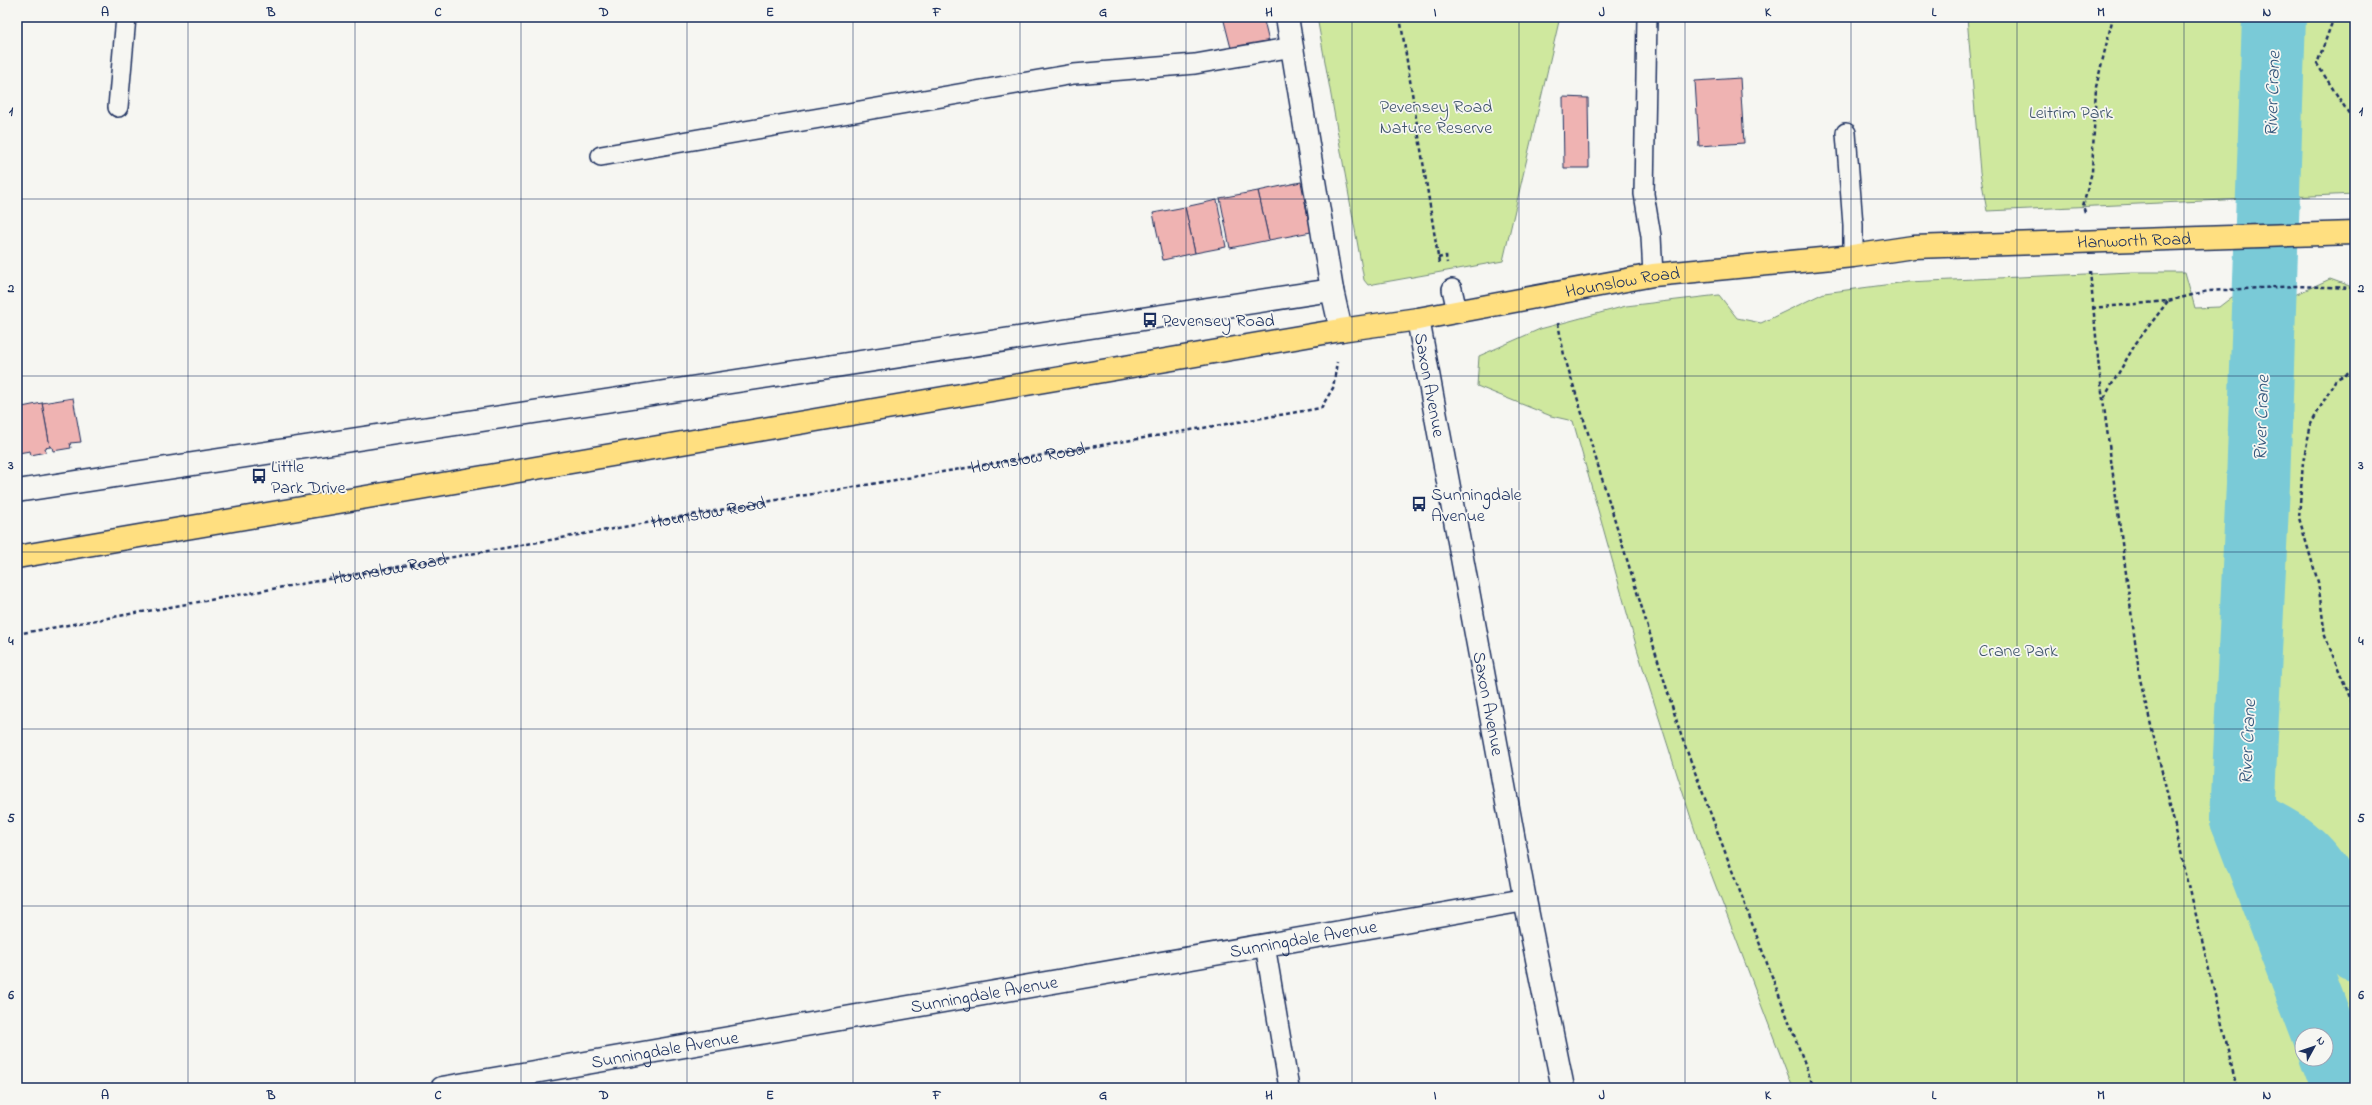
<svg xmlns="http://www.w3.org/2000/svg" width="2372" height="1105" font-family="'Indie Flower',sans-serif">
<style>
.green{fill:#cfe89e;stroke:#758c7e;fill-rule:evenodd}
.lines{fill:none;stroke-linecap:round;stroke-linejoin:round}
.river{stroke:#7acad7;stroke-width:64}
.building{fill:#efb3b2;stroke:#1b2f5e}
.service-casing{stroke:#1b2f5e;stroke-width:22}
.minor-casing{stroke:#1b2f5e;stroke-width:25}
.primary-casing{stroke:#1b2f5e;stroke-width:25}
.path{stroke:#1b2f5e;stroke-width:2.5;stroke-dasharray:4 3;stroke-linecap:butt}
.service{stroke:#f6f6f2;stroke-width:19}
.minor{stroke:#f6f6f2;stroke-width:22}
.primary{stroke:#ffdf80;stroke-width:22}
.grid{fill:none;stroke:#1b2f5e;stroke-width:1;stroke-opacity:0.55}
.labels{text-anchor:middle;stroke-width:3.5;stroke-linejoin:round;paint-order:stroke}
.park-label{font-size:18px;fill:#3f546b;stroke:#f6f6f2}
.street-label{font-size:18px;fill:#1b2f5e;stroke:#f6f6f2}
.poi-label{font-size:18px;fill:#1b2f5e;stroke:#f6f6f2;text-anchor:start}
.water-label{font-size:19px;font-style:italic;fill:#33567c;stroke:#f6f6f2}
.neatline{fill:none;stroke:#1b2f5e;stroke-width:1.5}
.grid-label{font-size:13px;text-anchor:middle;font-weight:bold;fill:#1b2f5e}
</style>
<rect width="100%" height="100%" fill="#f6f6f2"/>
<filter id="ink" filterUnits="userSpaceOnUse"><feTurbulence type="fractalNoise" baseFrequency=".025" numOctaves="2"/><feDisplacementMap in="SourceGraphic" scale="8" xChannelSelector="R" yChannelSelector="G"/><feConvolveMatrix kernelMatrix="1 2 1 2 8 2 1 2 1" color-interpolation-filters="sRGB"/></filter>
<g filter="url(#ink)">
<!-- green -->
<g class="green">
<path d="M1317,17H1560L1503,261L1368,285L1364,280Z"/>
<path d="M1967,17H2355V194L1987,211L1980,172Z"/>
<path d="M2132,272H2185L2195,308L2219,307L2232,297L2277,303L2330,279L2355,288V1088H1793L1697,837L1638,652L1573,421L1551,416L1477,386L1479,356L1540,329L1626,306L1719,295L1737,318L1761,323L1824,293L1907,282ZM2302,1035H2326V1059H2302Z"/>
</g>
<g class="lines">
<!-- river -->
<g class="river">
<path d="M2274,17L2258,484L2242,819L2324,1035"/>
<path d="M2242,819C2259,828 2278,836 2293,848C2324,873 2341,913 2355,949"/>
<path d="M2326,1040L2344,1088"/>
</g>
</g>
<!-- building -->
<g class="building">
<path d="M1223,17H1263L1269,42L1232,52Z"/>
<path d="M1740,78L1744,143L1699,146L1695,81Z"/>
<path d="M1563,97L1588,98L1589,168H1564Z"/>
<path d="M1301,182L1311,232L1269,240L1258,191Z"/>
<path d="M1258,191L1269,240L1230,248L1220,198Z"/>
<path d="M1217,200L1226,247L1195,253L1185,207Z"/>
<path d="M1185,207L1195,253L1163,260L1153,213Z"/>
<path d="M73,398L81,442L70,443L71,448L53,451L52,447H50L42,403Z"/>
<path d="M42,403L50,447L45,448L46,452L31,455L30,451L18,453L17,408Z"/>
</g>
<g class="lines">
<defs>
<g id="service">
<path d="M1647,17L1644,194L1651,236L1653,275"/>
<path d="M118,107L126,17"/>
<path d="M1846,133L1853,225V256"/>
<path d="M601,156L1074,74L1195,64L1293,47"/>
<path d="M1452,289L1457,311"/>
<path d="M1265,945L1289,1088"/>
</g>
<g id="minor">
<path d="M1287,17L1332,290L1341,330"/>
<path id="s2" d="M1418,319L1525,900L1563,1088"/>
<path d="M17,491L1332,290"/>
<path id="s3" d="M442,1088L1525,900"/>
</g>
<g id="primary">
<path id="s4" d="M17,557L1341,330L1418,319L1653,275L1853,256L1913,247L2355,233"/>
</g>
</defs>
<!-- service casing -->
<use href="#service" class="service-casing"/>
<!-- minor casing -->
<use href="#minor" class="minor-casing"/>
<!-- primary casing -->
<use href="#primary" class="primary-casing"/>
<!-- path -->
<g class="path">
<path d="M1400,17L1439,263"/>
<path d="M2334,17L2317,64L2355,123"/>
<path d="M2085,212L2083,206L2092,172L2096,87L2113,17"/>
<path d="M1438,258L1446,256L1447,263"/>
<path d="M2090,271L2099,369L2140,679L2237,1088"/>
<path d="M2092,308L2168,301L2208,291L2295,286L2355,288"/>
<path d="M1558,323L1564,355L1681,735L1814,1088"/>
<path d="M2355,371L2336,379L2311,424L2303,462L2299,518L2318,582L2325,636L2355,710"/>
<path d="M2104,398L2136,343L2168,301"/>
<path id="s1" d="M17,634L771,501L1321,408L1333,388L1337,362"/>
</g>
<!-- service -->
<use href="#service" class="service"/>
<!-- minor -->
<use href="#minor" class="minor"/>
<!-- primary -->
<use href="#primary" class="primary"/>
</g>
</g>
<!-- grid -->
<path class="grid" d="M188,17V1088M355,17V1088M521,17V1088M687,17V1088M853,17V1088M1020,17V1088M1186,17V1088M1352,17V1088M1519,17V1088M1685,17V1088M1851,17V1088M2017,17V1088M2184,17V1088M17,199H2355M17,376H2355M17,552H2355M17,729H2355M17,906H2355"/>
<!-- icons -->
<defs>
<symbol id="bus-bare" viewBox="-9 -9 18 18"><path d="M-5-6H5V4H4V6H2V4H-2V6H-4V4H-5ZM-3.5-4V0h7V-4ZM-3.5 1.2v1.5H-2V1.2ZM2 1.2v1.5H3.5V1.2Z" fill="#1b2f5e" stroke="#f6f6f2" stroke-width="2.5" paint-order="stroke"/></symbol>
</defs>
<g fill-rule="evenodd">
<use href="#bus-bare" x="1139" y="309" width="22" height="22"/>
<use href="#bus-bare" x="248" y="465" width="22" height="22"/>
<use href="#bus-bare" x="1408" y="493" width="22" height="22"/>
</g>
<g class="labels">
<!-- park labels -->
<g class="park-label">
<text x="1436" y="112">Pevensey Road<tspan x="1436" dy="21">Nature Reserve</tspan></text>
<text x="2071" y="118">Leitrim Park</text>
<text x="2018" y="656">Crane Park</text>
</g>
<!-- street labels -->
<g class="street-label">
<text dy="6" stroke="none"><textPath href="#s4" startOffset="2143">Hanworth Road</textPath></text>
<text dy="6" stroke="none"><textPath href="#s4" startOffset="1629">Hounslow Road</textPath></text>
<text dy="6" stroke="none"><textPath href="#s2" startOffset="67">Saxon Avenue</textPath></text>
<text dy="6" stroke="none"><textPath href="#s1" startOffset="1026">Hounslow Road</textPath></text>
<text dy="6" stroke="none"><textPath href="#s1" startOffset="702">Hounslow Road</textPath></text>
<text dy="6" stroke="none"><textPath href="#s1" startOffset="378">Hounslow Road</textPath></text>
<text dy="6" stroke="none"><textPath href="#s2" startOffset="391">Saxon Avenue</textPath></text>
<text dy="6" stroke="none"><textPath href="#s3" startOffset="874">Sunningdale Avenue</textPath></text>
<text dy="6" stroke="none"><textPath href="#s3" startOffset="550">Sunningdale Avenue</textPath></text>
<text dy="6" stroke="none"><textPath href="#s3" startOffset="226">Sunningdale Avenue</textPath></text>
</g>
<!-- poi labels -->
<g class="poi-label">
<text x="1162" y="326">Pevensey Road</text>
<text x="271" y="472">Little<tspan x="271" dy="21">Park Drive</tspan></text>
<text x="1431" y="500">Sunningdale<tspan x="1431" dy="21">Avenue</tspan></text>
</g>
<!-- water labels -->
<g class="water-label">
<text transform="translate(2271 94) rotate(-88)" y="7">River Crane</text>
<text transform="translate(2260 418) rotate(-88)" y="7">River Crane</text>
<text transform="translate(2246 742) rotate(-87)" y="7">River Crane</text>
</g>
</g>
<!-- margin -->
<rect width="2372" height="1105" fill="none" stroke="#f6f6f2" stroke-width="44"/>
<!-- north arrow -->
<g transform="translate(2314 1047) rotate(50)"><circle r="19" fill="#f6f6f2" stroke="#9ea6b7"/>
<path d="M0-3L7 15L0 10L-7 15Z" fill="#1b2f5e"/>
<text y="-6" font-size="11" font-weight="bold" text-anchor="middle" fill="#1b2f5e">N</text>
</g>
<rect x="22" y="22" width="2328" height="1061" class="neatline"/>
<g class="grid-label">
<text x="105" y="16">A</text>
<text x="271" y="16">B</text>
<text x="438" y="16">C</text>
<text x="604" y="16">D</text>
<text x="770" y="16">E</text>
<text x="937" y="16">F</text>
<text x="1103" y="16">G</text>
<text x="1269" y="16">H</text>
<text x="1435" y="16">I</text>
<text x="1602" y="16">J</text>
<text x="1768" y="16">K</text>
<text x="1934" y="16">L</text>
<text x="2101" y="16">M</text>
<text x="2267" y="16">N</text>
<text x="11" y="115">1</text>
<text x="2361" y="115">1</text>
<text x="11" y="292">2</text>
<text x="2361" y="292">2</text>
<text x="11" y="469">3</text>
<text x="2361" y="469">3</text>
<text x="11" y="645">4</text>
<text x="2361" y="645">4</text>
<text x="11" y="822">5</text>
<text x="2361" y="822">5</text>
<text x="11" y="999">6</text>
<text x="2361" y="999">6</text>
<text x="105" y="1099">A</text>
<text x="271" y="1099">B</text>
<text x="438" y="1099">C</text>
<text x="604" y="1099">D</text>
<text x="770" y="1099">E</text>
<text x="937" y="1099">F</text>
<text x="1103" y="1099">G</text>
<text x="1269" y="1099">H</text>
<text x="1435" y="1099">I</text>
<text x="1602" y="1099">J</text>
<text x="1768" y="1099">K</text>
<text x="1934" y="1099">L</text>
<text x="2101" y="1099">M</text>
<text x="2267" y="1099">N</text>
</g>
</svg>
